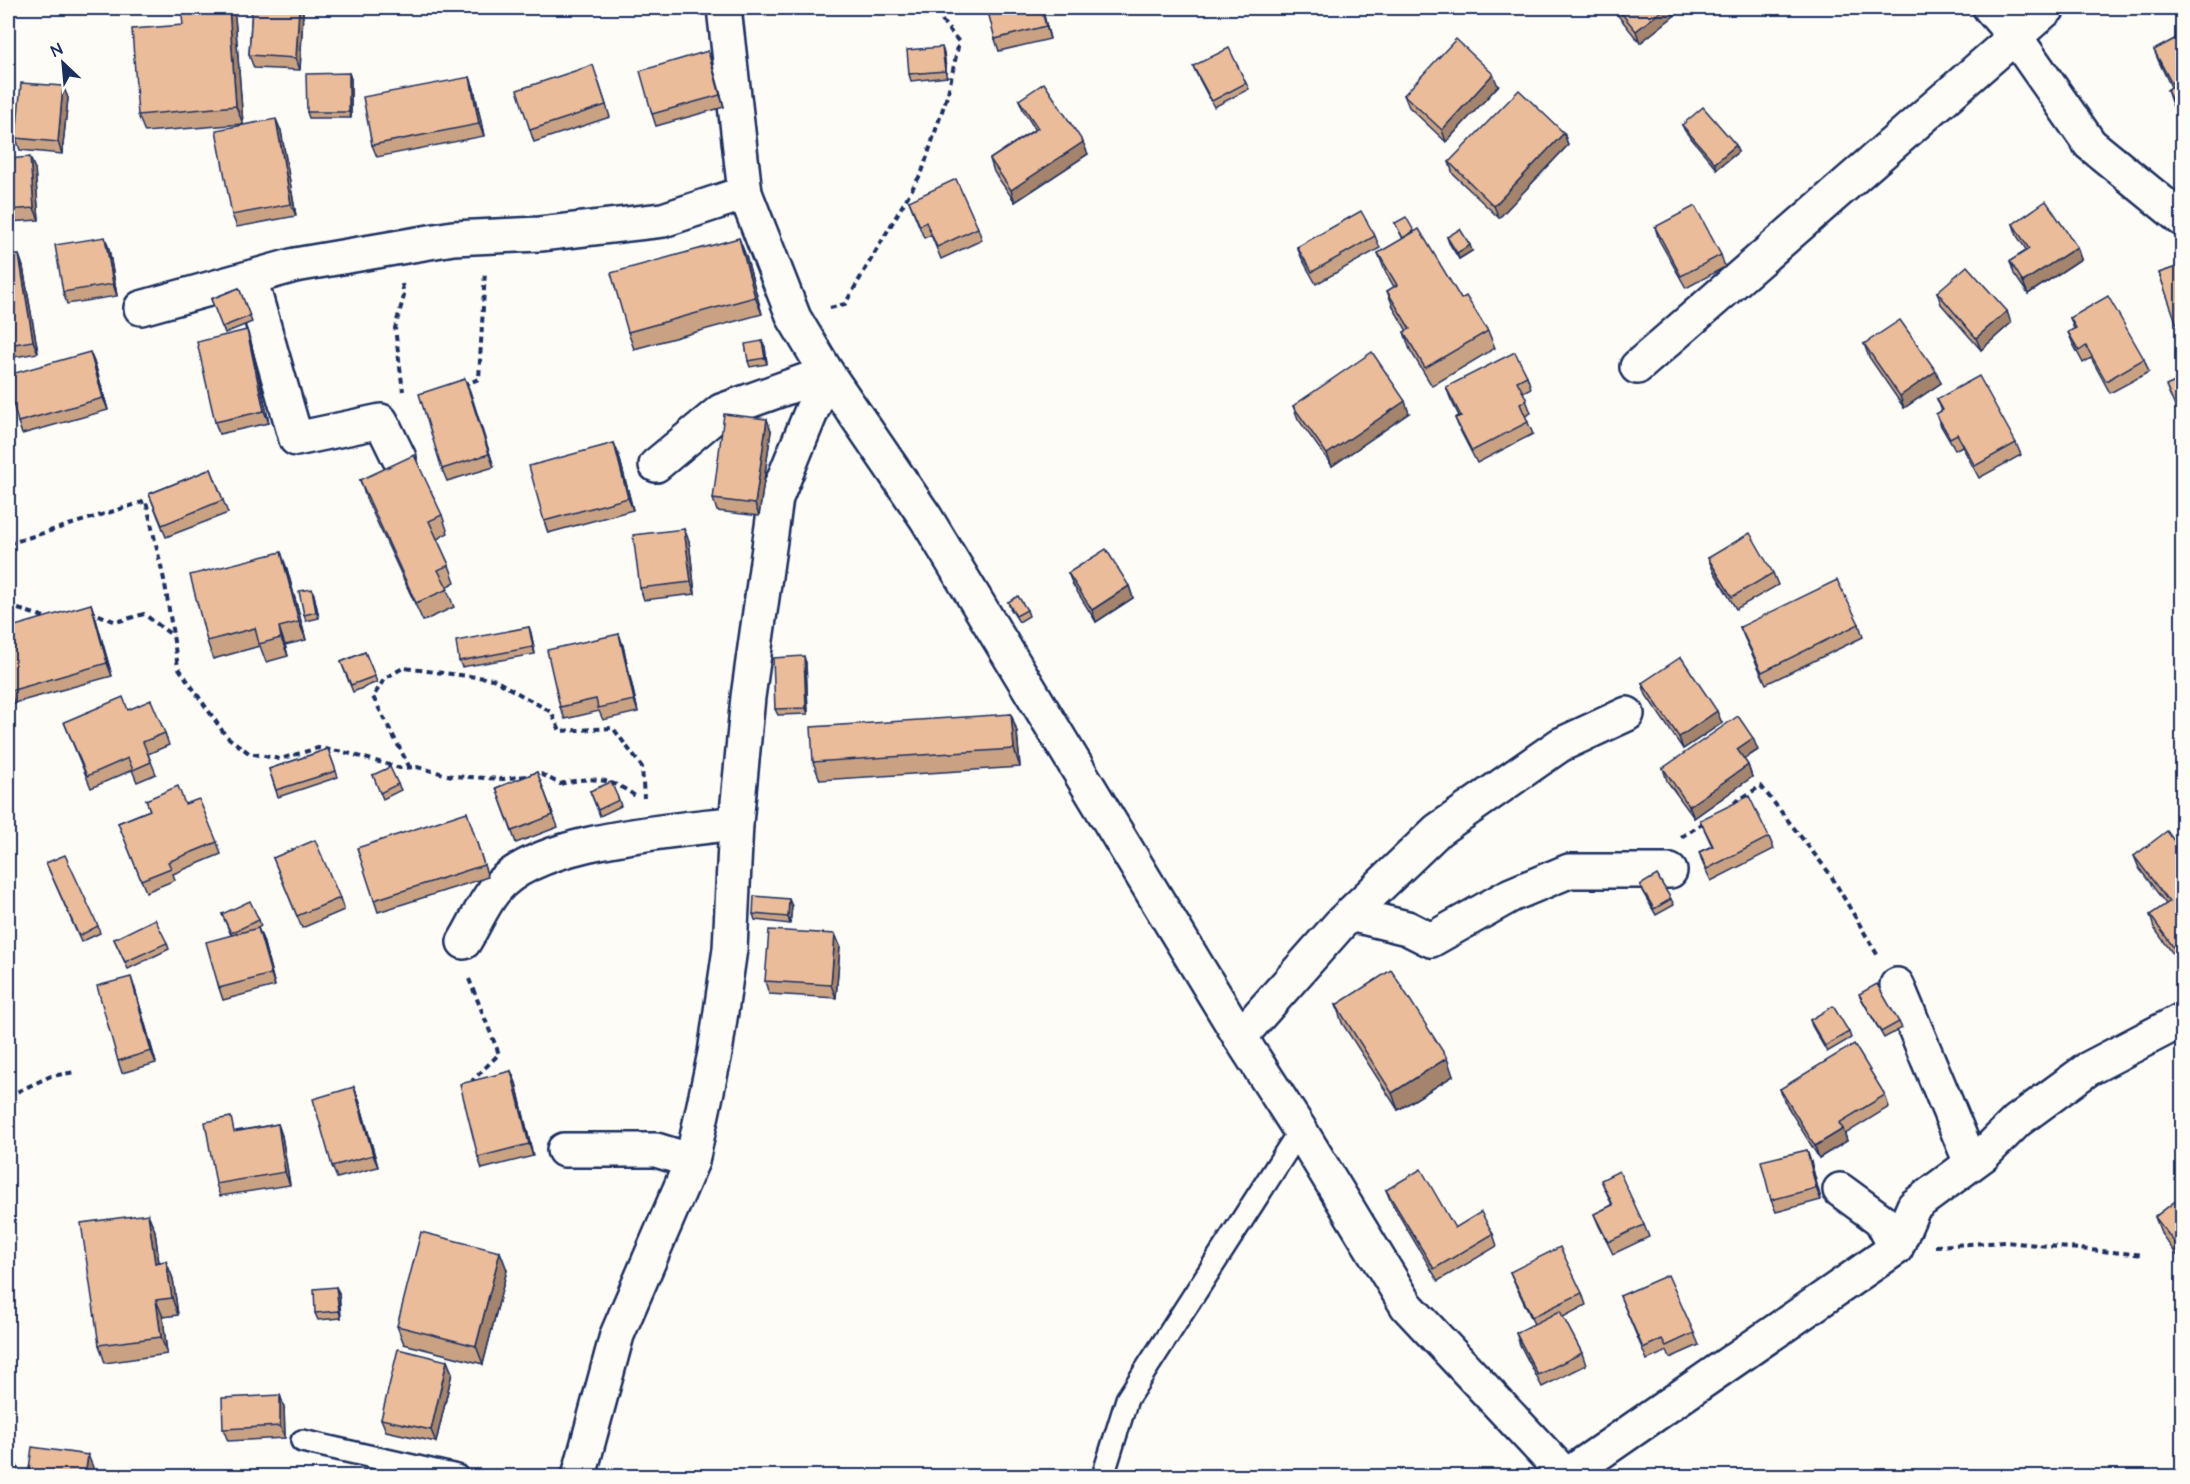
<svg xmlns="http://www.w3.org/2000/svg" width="2190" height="1484" font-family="'Architects Daughter',sans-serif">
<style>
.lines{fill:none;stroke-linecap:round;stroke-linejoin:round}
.service-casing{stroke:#1b2f5e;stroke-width:26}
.minor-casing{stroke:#1b2f5e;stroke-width:38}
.path{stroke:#1b2f5e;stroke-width:4;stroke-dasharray:6 4.5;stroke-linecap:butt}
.service{stroke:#fdfcf7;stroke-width:21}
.minor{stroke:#fdfcf7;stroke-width:33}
.wall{fill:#c9a284;stroke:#1b2f5e;stroke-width:1.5}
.shaded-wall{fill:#a4846c;stroke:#1b2f5e;stroke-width:1.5}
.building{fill:#eabc9a;stroke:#1b2f5e;stroke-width:1.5}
</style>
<rect width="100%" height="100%" fill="#fdfcf7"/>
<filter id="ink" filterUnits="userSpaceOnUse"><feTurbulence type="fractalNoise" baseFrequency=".0167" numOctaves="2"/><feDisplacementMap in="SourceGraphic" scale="12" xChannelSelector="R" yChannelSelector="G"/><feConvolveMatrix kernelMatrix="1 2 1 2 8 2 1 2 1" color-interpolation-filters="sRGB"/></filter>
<g filter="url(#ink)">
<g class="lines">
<defs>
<g id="service">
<path d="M302,1441L457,1476"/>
<path d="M1103,1476L1127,1399L1300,1130"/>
</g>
<g id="minor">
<path d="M724,8L745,193L794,318L827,373L926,518L1240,1037L1300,1130L1407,1306L1566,1476"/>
<path d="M1990,8L2016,38L2090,144L2182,219"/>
<path d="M250,278L296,439L381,421L399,458"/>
<path d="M141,308L295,265L453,238L540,234L663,220L745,193"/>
<path d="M1637,367L2048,8"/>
<path d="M656,465L721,411L827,373"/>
<path d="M1350,914L1407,928L1431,940L1511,895L1569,871H1670"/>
<path d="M464,942C474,926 482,906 494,891C534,839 673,831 736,823"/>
<path d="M1897,985L1971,1163"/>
<path d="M1240,1037L1341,923L1438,830L1560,745L1627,714"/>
<path d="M564,1150H656L692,1161"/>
<path d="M1840,1190L1881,1220L1896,1248"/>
<path d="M579,1476L617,1335L692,1161L715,1053L730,949L736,823L748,697L776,498L827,373"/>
<path d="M1566,1476L1896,1248L1914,1206L1983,1155L2017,1121L2088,1069L2182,1020"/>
</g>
</defs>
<!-- service casing -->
<use href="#service" class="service-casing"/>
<!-- minor casing -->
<use href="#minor" class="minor-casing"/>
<!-- path -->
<g class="path">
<path d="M402,284L404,296L395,328L403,391"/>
<path d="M830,308L845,304L922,172L948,93L959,42L932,8"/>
<path d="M463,385L479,379L485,271"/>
<path d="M8,544L146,501L165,584L178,667L226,736L249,753L280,759L318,748L344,752L400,768L417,767L452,776L503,779L541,774L560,784C592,776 610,777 638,798"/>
<path d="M8,606L48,618"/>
<path d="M89,611L116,622L144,614L173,636"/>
<path d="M410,768L373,697L385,678L403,668L493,679L551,712L560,731L613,728L642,767L644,798"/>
<path d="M1734,803L1761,786L1830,874L1878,956"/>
<path d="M1681,837L1705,822"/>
<path d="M469,979L499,1054L472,1081"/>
<path d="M8,1096L51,1076L75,1072"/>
<path d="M1935,1246L2005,1242L2144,1255"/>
<path d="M8,1458L15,1462L18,1476"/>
</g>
<!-- service -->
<use href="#service" class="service"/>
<!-- minor -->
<use href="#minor" class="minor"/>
</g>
<!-- wall -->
<g class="wall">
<path d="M252,8H302L303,13L300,70L254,68L249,55Z"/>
<path d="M1042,8L1050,39L999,51L995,39Z"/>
<path d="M1612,8H1678L1679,12L1640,43Z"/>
<path d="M235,17L243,124L145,132L138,115L183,25Z"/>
<path d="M2182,35V117L2179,119L2171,102L2167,90L2171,87L2159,62L2154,50Z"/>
<path d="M708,51L724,107L656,126L652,114Z"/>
<path d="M944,53L947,77L911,81L909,74Z"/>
<path d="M1193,66L1246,83L1249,89L1214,107L1196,73Z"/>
<path d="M349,73L351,79V118H309L307,112Z"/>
<path d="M470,77L474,89L484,136L377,157L372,145Z"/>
<path d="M597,77L610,117L534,142L530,130Z"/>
<path d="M63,86L68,98L62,154L20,150L16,138Z"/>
<path d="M1498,86L1446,142L1409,107L1404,95Z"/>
<path d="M1019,100L1088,154L1015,202L994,172L990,159L1035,129L1024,112Z"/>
<path d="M1682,125L1738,152L1717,169L1685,131Z"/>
<path d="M281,131L296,216L237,227L232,215Z"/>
<path d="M1564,133L1568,145L1499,218L1453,174L1449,162Z"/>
<path d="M8,159L35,169L39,220L8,222Z"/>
<path d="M909,201L978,228L982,240L941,259L931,235L924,238Z"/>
<path d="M1395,223L1414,232L1461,299L1488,331L1495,348L1432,386L1410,350L1404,332L1407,331L1394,309L1387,291L1394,287L1385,271L1378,253L1403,239Z"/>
<path d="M2013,224L2081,259L2028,294L2014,274L2010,261L2027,251L2017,236Z"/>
<path d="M1655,227L1721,255L1725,267L1686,288L1659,240Z"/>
<path d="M1375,236L1380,248L1316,284L1302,259L1297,247Z"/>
<path d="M1447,237L1472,251L1459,259L1449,243Z"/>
<path d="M109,249L117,296L67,304L63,292Z"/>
<path d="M19,255L23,267L38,353L8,358V257Z"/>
<path d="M746,256L762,314L634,349L628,332Z"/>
<path d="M2182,265V337L2159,273Z"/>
<path d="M239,288L252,322L225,333L211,299Z"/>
<path d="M1937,292L2011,323L1981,350L1941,304Z"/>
<path d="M2070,318L2144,359L2149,372L2110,393L2091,358L2083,363L2073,344L2068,332L2074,329Z"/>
<path d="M762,341L765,347L767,364L750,367L748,361Z"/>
<path d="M251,342L269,423L219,434L215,422Z"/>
<path d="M1864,344L1941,383L1904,408L1869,357Z"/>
<path d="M95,364L108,410L22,434L18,422Z"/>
<path d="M1527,376L1531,388L1523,392L1531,413L1525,416L1533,434L1477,463L1460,430L1455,418L1459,416L1451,400L1446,387Z"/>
<path d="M465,379L494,467L447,481L442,469Z"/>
<path d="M1937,399L2016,443L2021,455L1979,478L1962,446L1955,450L1941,426L1936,414L1942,411Z"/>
<path d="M1293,406L1409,413L1332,466L1298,419Z"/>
<path d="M771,431L759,516L717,511L713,499Z"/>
<path d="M614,443L619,456L633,510L548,533L544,521Z"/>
<path d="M211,469L228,513L166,537L149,494Z"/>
<path d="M360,480L442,515L448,533L437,539L449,565L455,582L446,587L454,607L423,621L366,498Z"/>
<path d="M684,529L689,541L695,594L644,600L640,588Z"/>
<path d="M1708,558L1773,573L1778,585L1736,609L1713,570Z"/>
<path d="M287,569L306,640L285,645L288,656L266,662L260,646L213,659L207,641Z"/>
<path d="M1068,573L1129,586L1133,598L1096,622L1073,585Z"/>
<path d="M314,595L319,618L306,621L304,615Z"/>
<path d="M1008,602L1027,610L1029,616L1019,622L1010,608Z"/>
<path d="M91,604L95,616L112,676L14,703L10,691Z"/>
<path d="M1859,624L1863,637L1766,684L1745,639L1740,627Z"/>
<path d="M529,627L531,633L535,654L462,667L459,661Z"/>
<path d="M619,634L623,646L638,712L603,720L599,711L565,719L560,707Z"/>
<path d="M365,652L377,682L353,692L341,662Z"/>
<path d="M806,663L808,714L778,715L775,709Z"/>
<path d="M1642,683L1722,723L1683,749L1646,695Z"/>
<path d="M128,710L165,733L169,745L148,754L156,774L137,782L132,770L91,788L64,722Z"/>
<path d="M1011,714L1017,732L1020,767L820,780L813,762Z"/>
<path d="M328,749L338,777L278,797L269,769Z"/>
<path d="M1758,750L1744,759L1748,765L1752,777L1694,818L1667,781L1663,768Z"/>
<path d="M537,772L558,827L516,843L496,788Z"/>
<path d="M373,775L398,784L401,790L383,799Z"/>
<path d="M590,791L619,800L621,806L600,816Z"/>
<path d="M146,800L185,804L217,842L221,854L173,874L175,880L146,892L118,823L150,810Z"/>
<path d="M1700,820L1769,837L1774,849L1711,881L1703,864L1699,852L1712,846Z"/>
<path d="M471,825L488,877L378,912L374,900Z"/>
<path d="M2182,852V966L2154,928L2150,915L2166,904L2139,868L2134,856Z"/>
<path d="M273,858L340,898L344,910L302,928Z"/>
<path d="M46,863L98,926L100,933L81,942Z"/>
<path d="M1640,885L1671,899L1674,905L1656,915L1642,891Z"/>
<path d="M792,906L790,924L755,920L753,914Z"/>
<path d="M222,914L259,920L261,926L258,928L263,940L275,986L223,1000L219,988L231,935Z"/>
<path d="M835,934L840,946L836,998L769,994L765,981Z"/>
<path d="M114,939L167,943L169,949L128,969Z"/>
<path d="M135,989L156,1063L122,1073L118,1061Z"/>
<path d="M1859,994L1899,1022L1902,1028L1884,1038L1862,1000Z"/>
<path d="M1336,1005L1453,1076L1398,1110L1342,1023Z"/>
<path d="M1810,1020L1849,1032L1851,1038L1827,1052L1812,1026Z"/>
<path d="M511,1071L516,1083L533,1156L482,1169L478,1157Z"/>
<path d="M354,1087L359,1100L378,1167L337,1178L332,1166Z"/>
<path d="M1780,1089L1885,1095L1889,1107L1845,1134L1847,1141L1819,1158L1784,1101Z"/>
<path d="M278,1124L282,1136L290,1185L220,1196L216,1184L236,1131Z"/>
<path d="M1811,1162L1821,1200L1776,1212L1771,1200Z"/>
<path d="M1601,1180L1644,1225L1649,1237L1613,1254L1599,1226L1594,1214L1612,1205Z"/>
<path d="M1386,1190L1455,1228L1493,1234L1497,1246L1438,1281L1391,1202Z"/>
<path d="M2182,1196V1262L2162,1235L2155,1217Z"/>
<path d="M148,1214L155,1231L159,1262L166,1261L173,1279L178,1315L163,1317L167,1354L105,1363L99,1345Z"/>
<path d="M500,1252L507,1270L483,1364L404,1344L397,1326Z"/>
<path d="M1510,1272L1582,1293L1586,1305L1563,1317L1582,1353L1586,1365L1542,1387L1520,1345L1516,1333L1534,1324L1515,1284Z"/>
<path d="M336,1287L339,1293L341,1318L318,1320L315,1313Z"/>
<path d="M1620,1296L1694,1333L1699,1345L1670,1358L1667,1351L1647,1360Z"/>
<path d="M447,1361L452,1373L436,1442L386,1431L381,1419Z"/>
<path d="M280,1395L284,1407L285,1438L228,1441L223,1429Z"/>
</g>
<!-- shaded-wall -->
<g class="shaded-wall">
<path d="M8,8L10,12L8,50Z"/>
<path d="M229,8H231L235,17L243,124L236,106Z"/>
<path d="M299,8H302L303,13L300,70L296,58Z"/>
<path d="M1041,8H1042L1050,39L1046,26Z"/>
<path d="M1665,8H1678L1679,12L1640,43L1636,31Z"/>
<path d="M942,47L944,53L947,77L945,71Z"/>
<path d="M708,51L712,63L724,107L720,95Z"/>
<path d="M349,73L351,79V118L349,112Z"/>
<path d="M1493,74L1498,86L1446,142L1442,130Z"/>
<path d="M470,77L474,89L484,136L479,124Z"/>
<path d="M63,86L68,98L62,154L58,142Z"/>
<path d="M276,119L281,131L296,216L291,204Z"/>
<path d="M1564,133L1568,145L1499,218L1494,206Z"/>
<path d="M1083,142L1088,154L1015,202L1011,190Z"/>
<path d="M1736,145L1738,152L1717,169L1715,163Z"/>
<path d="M30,157L35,169L39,220L34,208Z"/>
<path d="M105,237L109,249L117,296L113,284Z"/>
<path d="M739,238L746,256L762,314L755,297Z"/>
<path d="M1470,245L1472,251L1459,259L1457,253Z"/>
<path d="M2077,247L2081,259L2028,294L2023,282Z"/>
<path d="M19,255L23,267L38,353L33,341Z"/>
<path d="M2007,311L2011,323L1981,350L1976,338Z"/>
<path d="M247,330L251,342L269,423L264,411Z"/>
<path d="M762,341L765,347L767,364L765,358Z"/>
<path d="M90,352L95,364L108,410L103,398Z"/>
<path d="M1936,371L1941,383L1904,408L1900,396Z"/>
<path d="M465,379L470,391L494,467L489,454Z"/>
<path d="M1405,401L1409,413L1332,466L1327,454Z"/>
<path d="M767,419L771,431L759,516L755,504Z"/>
<path d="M614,443L619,456L633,510L628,498Z"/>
<path d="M684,529L689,541L695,594L691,582Z"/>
<path d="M281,552L287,569L306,640L299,622Z"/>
<path d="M1129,586L1133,598L1096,622L1092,610Z"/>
<path d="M312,589L314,595L319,618L316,612Z"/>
<path d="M91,604L95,616L112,676L107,663Z"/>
<path d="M279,627L285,645L288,656L281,638Z"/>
<path d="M529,627L531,633L535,654L533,647Z"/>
<path d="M619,634L623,646L638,712L634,700Z"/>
<path d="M804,656L806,663L808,714L806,708Z"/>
<path d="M1717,711L1722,723L1683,749L1679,737Z"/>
<path d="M1011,714L1017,732L1020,767L1014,749Z"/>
<path d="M1753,738L1758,750L1741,761L1737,749Z"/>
<path d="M1748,765L1752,777L1694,818L1689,806Z"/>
<path d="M789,899L792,906L790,924L788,917Z"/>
<path d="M258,928L263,940L275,986L271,974Z"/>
<path d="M835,934L840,946L836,998L831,985Z"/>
<path d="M131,977L135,989L156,1063L151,1051Z"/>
<path d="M1447,1058L1453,1076L1398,1110L1392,1093Z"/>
<path d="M511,1071L516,1083L533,1156L529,1144Z"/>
<path d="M354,1087L359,1100L378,1167L373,1155Z"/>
<path d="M278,1124L282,1136L290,1185L285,1172Z"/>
<path d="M1843,1129L1847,1141L1819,1158L1815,1146Z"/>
<path d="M1807,1150L1811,1162L1821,1200L1816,1188Z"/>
<path d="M148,1214L155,1231L161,1281L155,1263Z"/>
<path d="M500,1252L507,1270L483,1364L476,1346Z"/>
<path d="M166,1261L173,1279L178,1315L172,1298Z"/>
<path d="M336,1287L339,1293L341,1318L339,1311Z"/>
<path d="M156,1300L163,1317L167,1354L161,1337Z"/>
<path d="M447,1361L452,1373L436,1442L431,1430Z"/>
<path d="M280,1395L284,1407L285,1438L280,1426Z"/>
<path d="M88,1455L93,1467L91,1476H85Z"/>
</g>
<!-- building -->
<g class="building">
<path d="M181,8H229L236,106L138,115L132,29L183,25Z"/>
<path d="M252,8H299L296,58L249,55Z"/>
<path d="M987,8H1041L1046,26L995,39Z"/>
<path d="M1617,8H1665L1636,31Z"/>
<path d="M2182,35V102L2175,107L2167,90L2173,86L2154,50Z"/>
<path d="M1456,39L1493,74L1442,130L1404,95Z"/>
<path d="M942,47L945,71L909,74L907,50Z"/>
<path d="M1229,48L1246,83L1212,101L1193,66Z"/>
<path d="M708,51L720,95L652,114L640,71Z"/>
<path d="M593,65L606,105L530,130L517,90Z"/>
<path d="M349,73V112H307L306,74Z"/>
<path d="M470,77L479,124L372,145L363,97Z"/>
<path d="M21,83L63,86L58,142L16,138Z"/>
<path d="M1044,83L1083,142L1011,190L990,159L1038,128L1019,100Z"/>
<path d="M1519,90L1564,133L1494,206L1449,162Z"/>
<path d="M1703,107L1736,145L1715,163L1682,125Z"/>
<path d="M276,119L291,204L232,215L216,130Z"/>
<path d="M30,157L34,208L8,210V159Z"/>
<path d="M956,179L978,228L937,247L926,222L920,226L909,201Z"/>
<path d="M2046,201L2077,247L2023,282L2010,261L2029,249L2013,224Z"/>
<path d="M1695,206L1721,255L1681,276L1655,227Z"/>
<path d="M1361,211L1375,236L1312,272L1297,247Z"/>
<path d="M1406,217L1414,231L1403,238L1395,223Z"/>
<path d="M1419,229L1461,299L1466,296L1488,331L1425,368L1404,332L1410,329L1387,291L1397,285L1378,253Z"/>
<path d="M1460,229L1470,245L1457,253L1447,237Z"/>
<path d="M105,237L113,284L63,292L55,245Z"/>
<path d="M739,238L755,297L628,332L611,273Z"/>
<path d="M19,255L33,341L8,345V257Z"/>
<path d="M2182,265V323L2177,325L2159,273Z"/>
<path d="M1967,266L2007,311L1976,338L1937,292Z"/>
<path d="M239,288L250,316L222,327L211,299Z"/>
<path d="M2108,296L2144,359L2106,381L2086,346L2079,351L2068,332L2076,328L2070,318Z"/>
<path d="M1900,320L1936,371L1900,396L1864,344Z"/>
<path d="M247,330L264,411L215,422L197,342Z"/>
<path d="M762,341L765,358L748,361L745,344Z"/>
<path d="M90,352L103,398L18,422L8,385V375Z"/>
<path d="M1372,352L1405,401L1327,454L1293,406Z"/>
<path d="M1515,352L1527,376L1517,381L1527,400L1520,404L1528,422L1472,451L1455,418L1461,416L1446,387Z"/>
<path d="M1979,376L2016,443L1975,466L1957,434L1950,438L1936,414L1943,410L1937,399Z"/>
<path d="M465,379L489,454L442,469L419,394Z"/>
<path d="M2182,379V416L2180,418L2166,386Z"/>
<path d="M724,414L767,419L755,504L713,499Z"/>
<path d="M614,443L628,498L544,521L529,466Z"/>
<path d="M414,455L442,515L429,521L449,565L438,570L448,589L416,603L360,480Z"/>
<path d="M211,469L223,500L162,525L149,494Z"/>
<path d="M684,529L691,582L640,588L633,535Z"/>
<path d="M1750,533L1773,573L1732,597L1708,558Z"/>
<path d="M1106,549L1129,586L1092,610L1068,573Z"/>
<path d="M281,552L299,622L279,627L281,638L259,644L255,628L207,641L190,575Z"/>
<path d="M1837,580L1859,624L1762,672L1740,627Z"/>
<path d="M312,589L316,612L304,615L299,591Z"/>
<path d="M1018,596L1027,610L1016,616L1008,602Z"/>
<path d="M91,604L107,663L10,691L8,683V628Z"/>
<path d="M529,627L533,647L459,661L456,641Z"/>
<path d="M619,634L634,700L598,708L596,699L560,707L547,650Z"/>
<path d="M365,652L375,676L351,685L341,662Z"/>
<path d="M804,656L806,708L775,709L773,658Z"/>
<path d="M1681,657L1717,711L1679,737L1642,683Z"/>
<path d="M123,697L128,710L151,700L165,733L143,742L151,762L133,770L128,758L87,776L64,722Z"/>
<path d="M1011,714L1014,749L813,762L811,727Z"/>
<path d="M1738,716L1753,738L1737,749L1748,765L1689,806L1663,768Z"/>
<path d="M328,749L336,771L276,790L269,769Z"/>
<path d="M390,767L398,784L380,793L373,775Z"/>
<path d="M537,772L553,815L512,831L496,788Z"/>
<path d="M611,782L619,800L598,810L590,791Z"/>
<path d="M178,786L185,804L199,799L217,842L168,862L171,868L141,880L118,823L150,810L146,800Z"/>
<path d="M1749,796L1769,837L1707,869L1699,852L1713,846L1700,820Z"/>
<path d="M467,812L484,865L374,900L357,848Z"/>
<path d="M2167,831L2182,852V959L2150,915L2169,902L2134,856Z"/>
<path d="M315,840L340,898L297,916L273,858Z"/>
<path d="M65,855L98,926L79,936L46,863Z"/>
<path d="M1657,875L1671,899L1654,909L1640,885Z"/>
<path d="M754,896L789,899L788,917L753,914Z"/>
<path d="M250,901L259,920L231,933L222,914Z"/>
<path d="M155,919L167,943L125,962L114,939Z"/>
<path d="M258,928L271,974L219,988L206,942Z"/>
<path d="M769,930L835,934L831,985L765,981Z"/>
<path d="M1391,970L1447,1058L1392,1093L1336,1005Z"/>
<path d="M131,977L151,1051L118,1061L97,986Z"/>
<path d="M1877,984L1899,1022L1881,1032L1859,994Z"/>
<path d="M1833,1006L1849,1032L1825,1046L1810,1020Z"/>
<path d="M1854,1044L1885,1095L1839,1123L1843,1129L1815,1146L1780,1089Z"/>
<path d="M511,1071L529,1144L478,1157L460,1084Z"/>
<path d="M354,1087L373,1155L332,1166L313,1099Z"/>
<path d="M231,1117L234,1132L278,1124L285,1172L216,1184L205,1122Z"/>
<path d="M1807,1150L1816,1188L1771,1200L1761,1161Z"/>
<path d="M1421,1169L1455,1228L1481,1212L1493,1234L1434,1269L1386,1190Z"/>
<path d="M1619,1171L1644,1225L1608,1242L1594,1214L1613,1205L1601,1180Z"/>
<path d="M2182,1196V1250L2181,1251L2155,1217Z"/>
<path d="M148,1214L155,1263L166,1261L172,1298L156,1300L161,1337L99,1345L81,1223Z"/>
<path d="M421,1232L500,1252L476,1346L397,1326Z"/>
<path d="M1560,1247L1582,1293L1532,1317L1510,1272Z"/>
<path d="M1668,1275L1694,1333L1666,1346L1662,1339L1643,1348L1620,1296Z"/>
<path d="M336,1287L339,1311L315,1313L314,1289Z"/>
<path d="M1560,1311L1582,1353L1538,1375L1516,1333Z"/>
<path d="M398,1349L447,1361L431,1430L381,1419Z"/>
<path d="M280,1395V1426L223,1429L222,1398Z"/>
<path d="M32,1447L88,1455L85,1476H28Z"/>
</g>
</g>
<!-- margin -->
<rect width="2190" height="1484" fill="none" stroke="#fdfcf7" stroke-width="30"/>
<rect x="15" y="15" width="2160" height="1454" fill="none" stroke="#1b2f5e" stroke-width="2" filter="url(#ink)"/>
<!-- north arrow -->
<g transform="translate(63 63) rotate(334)" stroke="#fdfcf7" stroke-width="4.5" paint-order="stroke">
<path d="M0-4.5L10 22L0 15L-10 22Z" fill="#1b2f5e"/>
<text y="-9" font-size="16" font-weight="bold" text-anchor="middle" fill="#1b2f5e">N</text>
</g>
</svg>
